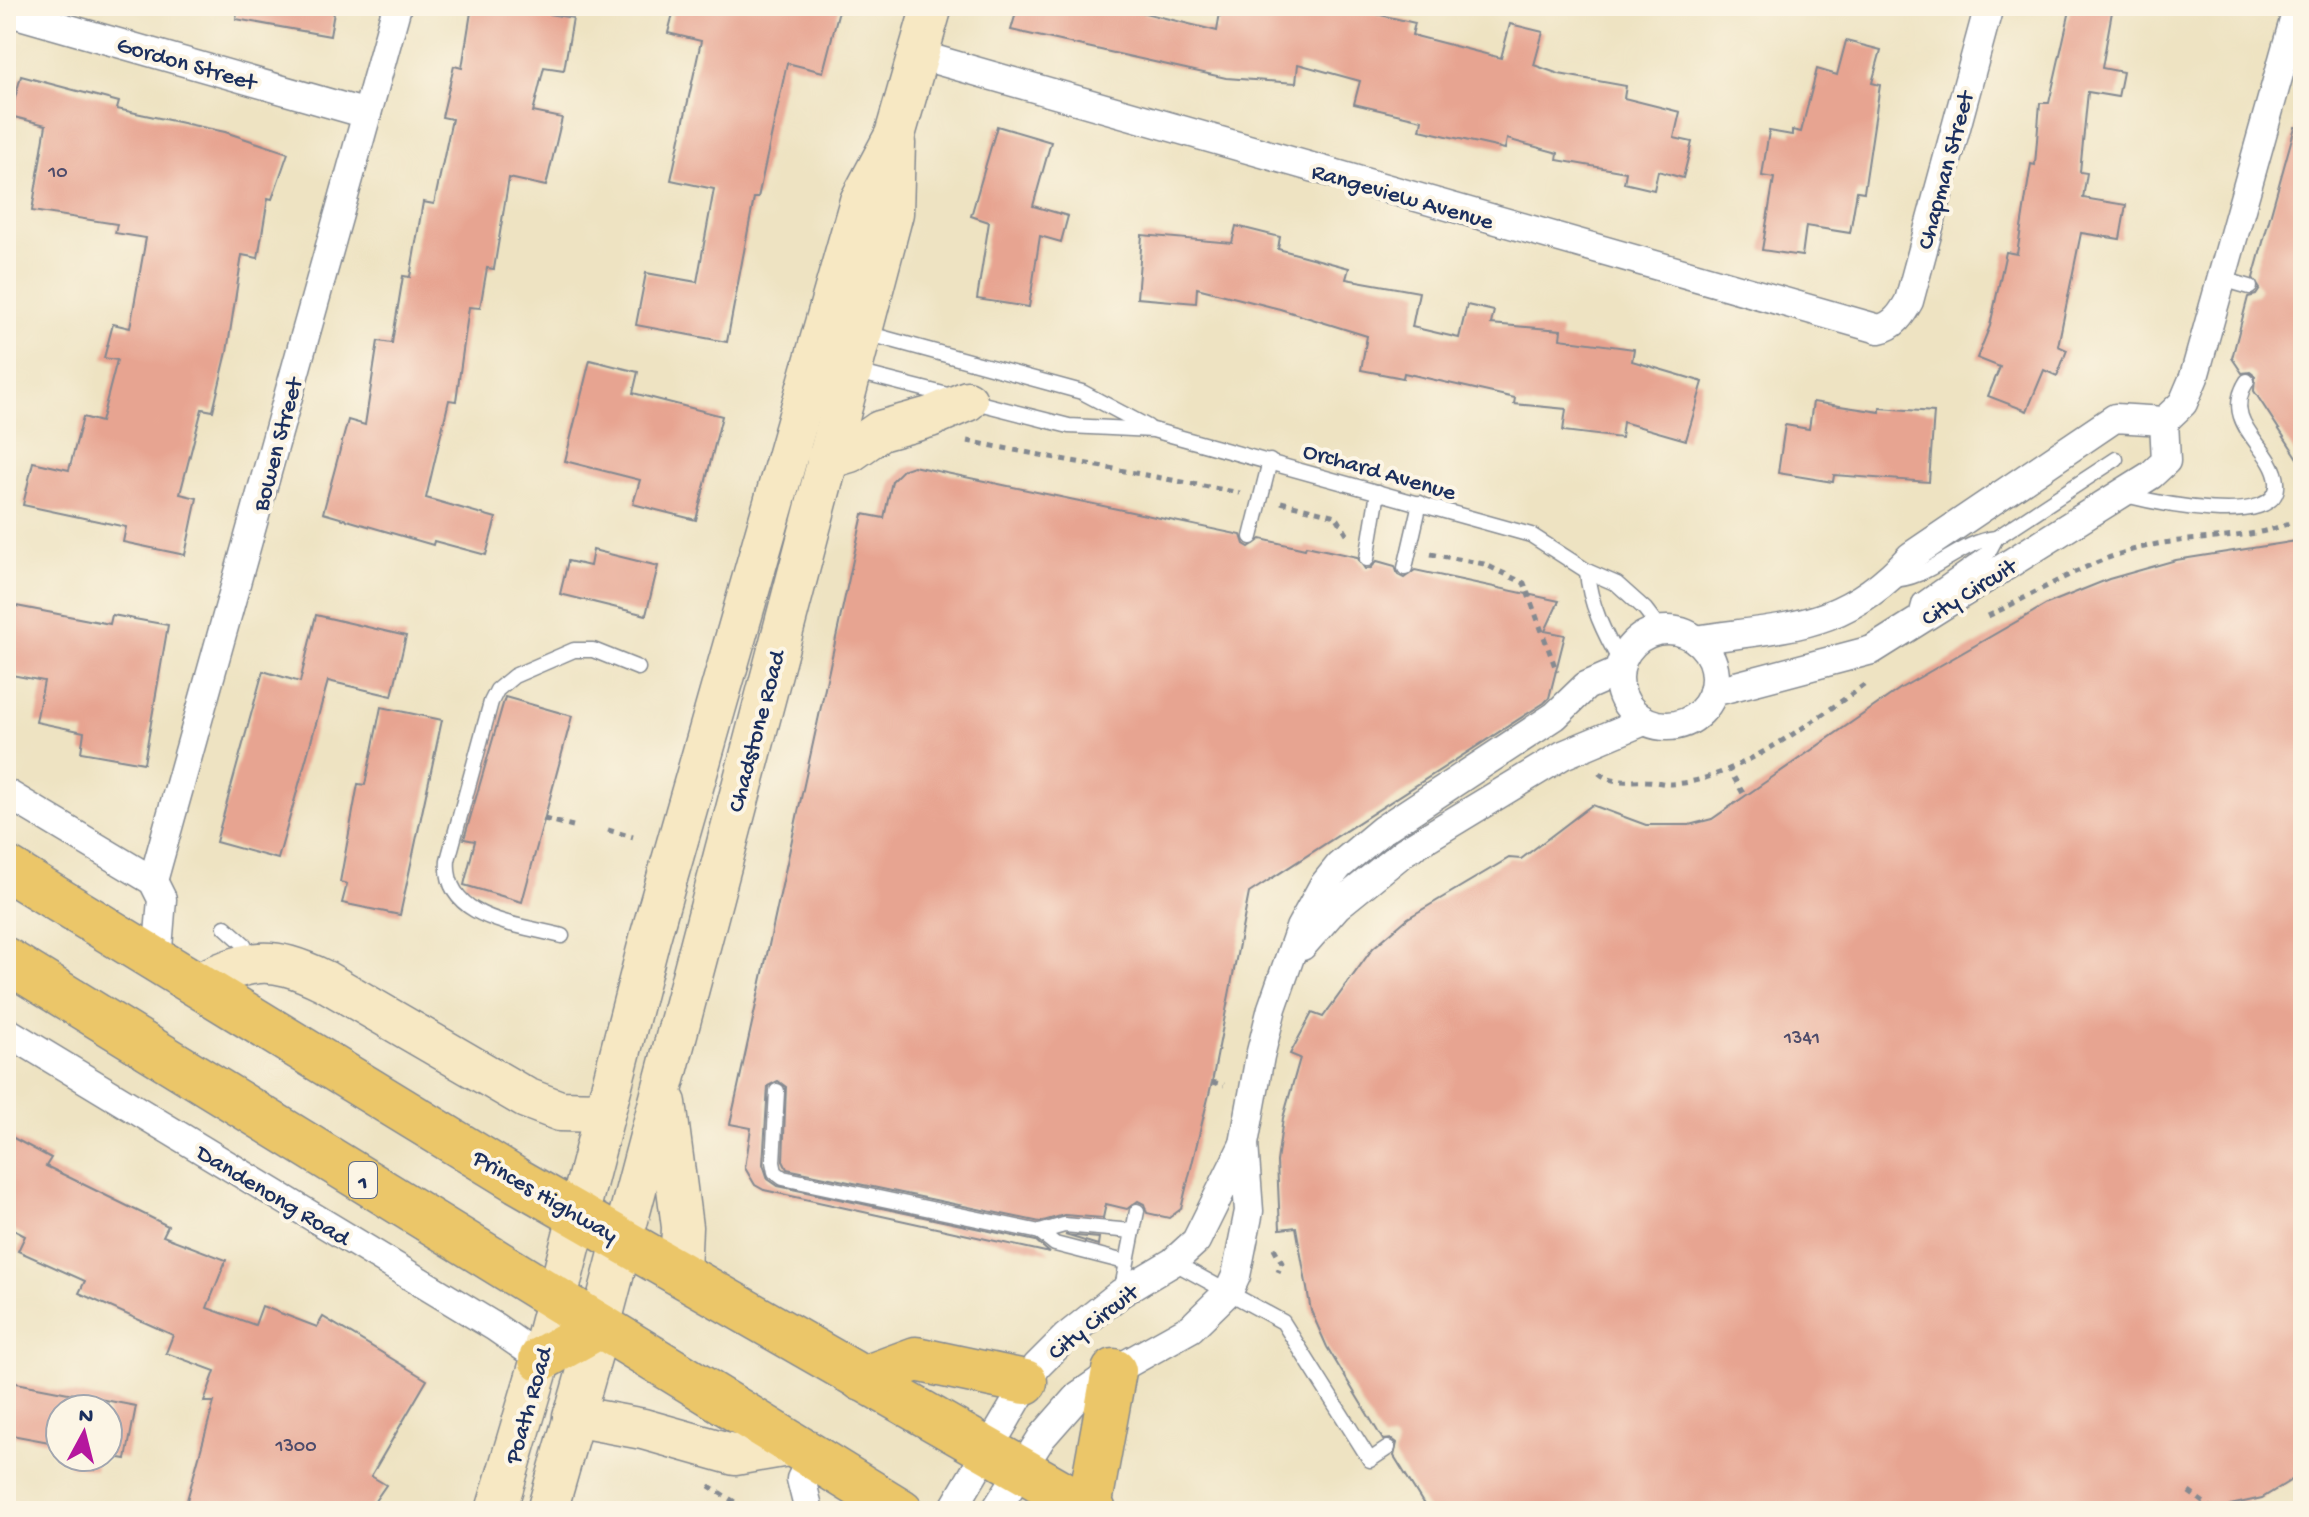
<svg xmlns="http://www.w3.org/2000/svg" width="2309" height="1517" font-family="'Gochi Hand',sans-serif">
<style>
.building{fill:#e7a491}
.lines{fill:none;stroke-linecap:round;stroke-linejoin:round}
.lane-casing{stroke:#848990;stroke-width:17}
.street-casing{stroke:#848990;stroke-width:31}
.secondary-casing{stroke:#848990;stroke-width:43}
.highway-casing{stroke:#848990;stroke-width:47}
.path{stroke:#848990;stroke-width:5;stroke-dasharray:6 6;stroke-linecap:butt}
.lane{stroke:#fff;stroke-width:14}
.street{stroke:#fff;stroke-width:28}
.secondary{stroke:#f7e8c3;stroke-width:40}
.highway{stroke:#ebc669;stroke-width:44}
.labels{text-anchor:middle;stroke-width:8;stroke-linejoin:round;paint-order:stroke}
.number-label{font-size:20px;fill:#4e4c6b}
.shield{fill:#fcf5e5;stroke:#5e6a86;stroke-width:2}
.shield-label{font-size:22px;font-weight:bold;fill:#1b2f5e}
.street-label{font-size:24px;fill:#1b2f5e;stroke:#fcf5e5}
</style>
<rect width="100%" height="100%" fill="#fcf5e5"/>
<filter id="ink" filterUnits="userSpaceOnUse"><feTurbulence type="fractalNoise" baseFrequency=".0125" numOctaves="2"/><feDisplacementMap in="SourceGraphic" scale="16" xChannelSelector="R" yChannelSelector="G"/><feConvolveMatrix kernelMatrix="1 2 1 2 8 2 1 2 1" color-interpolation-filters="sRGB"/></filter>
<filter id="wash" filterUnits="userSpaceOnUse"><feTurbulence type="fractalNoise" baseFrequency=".006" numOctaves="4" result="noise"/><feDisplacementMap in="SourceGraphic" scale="32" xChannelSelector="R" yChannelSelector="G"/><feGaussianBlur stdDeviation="1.8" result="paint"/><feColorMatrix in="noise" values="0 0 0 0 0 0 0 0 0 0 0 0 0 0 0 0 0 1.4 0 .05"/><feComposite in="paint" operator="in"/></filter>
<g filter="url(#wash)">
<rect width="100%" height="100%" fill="#eee3c2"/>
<g id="blocks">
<!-- building -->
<g class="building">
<path d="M238,6H335L330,36L236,19Z"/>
<path d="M472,6H500L573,18L564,70L544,67L533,112L562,118L546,186L509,178L494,269L487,268L480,308L469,307L456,401L449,400L426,498L496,518L486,555L434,541L433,545L323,513L348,420L365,425L378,341L392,343L403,276L410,277L423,202L434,204L452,119L442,117L454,66L462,68Z"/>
<path d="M675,6H840L823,72L787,63L758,198H754L727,342L636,325L646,273L697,282L714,189L671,180L701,41L668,33Z"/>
<path d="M1018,6H1117L1217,31L1221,6L1372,13L1415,23L1412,35L1501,58L1510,24L1543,32L1534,65L1559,74L1626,86L1624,98L1680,112L1674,138L1692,142L1683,178L1658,171L1654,190L1624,183L1626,172L1557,160L1558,153L1507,139L1505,149L1420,130L1422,120L1354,104L1360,81L1298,64L1296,83L1226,78L1011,30Z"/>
<path d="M2071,6H2113L2102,68L2123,72L2118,97L2088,92L2080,172L2087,173L2083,198L2126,205L2120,239L2081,233L2058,346L2067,350L2057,376L2044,370L2027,411L1988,396L2000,367L1977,358L1990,326L2006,252L2017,254L2031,164L2035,165L2040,103H2049Z"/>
<path d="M1846,41L1881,50L1872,83L1880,85L1864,192L1857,191L1850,233L1806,226L1802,256L1762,250L1774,178L1762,176L1769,131L1792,135V130L1801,132L1817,69L1837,75Z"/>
<path d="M21,76L119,102L117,109L225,132L288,153L272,199L268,198L258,258L242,255L227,352L213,411L202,409L180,494L197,498L185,555L123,542L126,527L23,505L33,462L69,470L83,417L101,422L117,360L104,358L113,324L130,328L146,238L115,233L117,224L32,211L46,125L10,116Z"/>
<path d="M997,126L1051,142L1033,206L1068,216L1061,242L1040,236L1029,307L977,299L989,222L971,216Z"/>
<path d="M2295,127L2303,128V466L2254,391L2255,376L2250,372L2242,373L2232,358L2248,297L2256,295L2260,289L2253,278Z"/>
<path d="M1236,226L1280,237L1278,249L1349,268L1346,279L1419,292L1412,327L1459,338L1467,305L1494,311L1491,324L1561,330L1560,339L1634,349L1632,361L1703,382L1686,440L1623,422L1621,438L1563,431L1566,409L1514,404L1515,398L1404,373L1403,378L1361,370L1367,336L1280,309L1197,288L1196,303L1137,298L1142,235L1232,243Z"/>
<path d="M590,360L638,372L633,393L722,416L696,520L633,504L640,480L565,461Z"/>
<path d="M1813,402L1880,412V408L1934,412L1929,482L1834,475L1833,482L1778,473L1785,425L1809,429Z"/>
<path d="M913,466L1241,535L1244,544L1249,547L1261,539L1305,549L1306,546L1357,557L1365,569L1371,568L1377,561L1395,566L1398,575L1404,578L1415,570L1559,601L1545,631L1565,635L1549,698L1544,703L1249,893L1212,1082L1181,1209L1169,1218L1147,1213L1144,1204L1138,1201L1127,1209L1106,1204L1103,1218L1064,1215L1040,1222L787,1169L783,1161L786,1087L778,1081L768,1086L763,1164L768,1179L778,1186L1036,1241L1050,1253L764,1190L755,1185L745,1168L751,1128L730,1124L863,514L884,518L892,481L904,469Z"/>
<path d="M2303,540V1473L2262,1498L2230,1505L2231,1511H1428L1394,1456L1397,1443L1392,1439L1383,1440L1327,1347L1311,1311L1296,1227L1280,1229L1277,1162L1283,1118L1300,1058L1290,1054L1312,1013L1323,1017L1373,948L1408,918L1509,858L1521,859L1592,805L1646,825H1689L1712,819L1901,688L2047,604L2109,579L2176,560Z"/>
<path d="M593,550L658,566L646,615L560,594L568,561L590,566Z"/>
<path d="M6,604L110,624L112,615L168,625L144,763L81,752L84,732L36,722L44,681L6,674Z"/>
<path d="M316,615L406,636L392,696L328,681L278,859L216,842L263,671L300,682Z"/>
<path d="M505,697L572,716L522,902L464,885L475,841L464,839Z"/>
<path d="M381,707L442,720L400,915L342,903L347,884L340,882L358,784L365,785Z"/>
<path d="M6,1134L51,1158L46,1166L168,1226L163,1236L226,1260L207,1308L255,1325L262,1306L317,1327L323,1317L427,1380L371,1476L386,1485L368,1511H184L214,1402H204L215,1371L166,1353L173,1335L79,1293L85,1281L18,1251L25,1236L6,1226Z"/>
<path d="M1065,1235L1099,1238L1098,1245Z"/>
<path d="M6,1381L136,1406L126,1459L108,1456V1409H60V1444L6,1434Z"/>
<path d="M70,1457H97L95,1470L69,1465Z"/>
</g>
</g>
</g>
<g filter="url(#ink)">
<use href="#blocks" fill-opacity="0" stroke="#848990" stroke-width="2"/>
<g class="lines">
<defs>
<g id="lane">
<path d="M2222,279L2250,287"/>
<path d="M866,333L1082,392L1148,427"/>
<path d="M853,371L1069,426L1153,430L1531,535L1587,571L1617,584L1645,609L1661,630"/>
<path d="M2125,495C2149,501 2282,532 2277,482C2274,447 2219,424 2247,381"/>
<path d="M1251,537L1270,461"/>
<path d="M1367,559L1378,492"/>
<path d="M1405,568L1420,503"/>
<path d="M1587,571C1589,603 1605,635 1621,663"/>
<path d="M1889,580C1930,581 1957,542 1996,538L2116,459"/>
<path d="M1915,619L1920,601L1988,553L1996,538"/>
<path d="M225,927L244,944L252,960"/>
<path d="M562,936C518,924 443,920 448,860L491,702L497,690L514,676L574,650H593L638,668"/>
<path d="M777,1091L773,1162L775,1172L783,1178L1040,1232L1055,1244L1125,1262"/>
<path d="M1040,1232L1064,1225L1132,1231"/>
<path d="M1173,1262L1283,1322L1370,1460L1388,1448"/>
<path d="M1121,1293L1137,1211"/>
</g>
<g id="street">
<path d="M6,11L367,114"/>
<path d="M919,55L1879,329C1894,326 1902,314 1909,301L1989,6"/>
<circle cx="1667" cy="678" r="48"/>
<path d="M1696,640C1788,626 1844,630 1911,556L2115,418L2164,421L2183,403L2194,377L2298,6"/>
<path d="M1713,692L1872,650L2151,475L2166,461L2164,421"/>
<path d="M6,793L153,881L162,899L157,960"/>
<path d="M153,881L397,6"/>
<path d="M1302,946L1337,906L1405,851L1563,755L1644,721"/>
<path d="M6,1031L495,1327L541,1359"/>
<path d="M809,1511L801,1479L813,1458"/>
<path d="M952,1511L1037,1366L1066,1337L1121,1293L1173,1262L1196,1241L1244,1144"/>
<path d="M995,1511L1042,1437L1078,1396L1114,1371L1191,1328L1229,1291L1236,1276L1249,1211L1244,1144L1260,1056L1272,1008L1300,928L1323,886L1339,866L1382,830L1555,716L1586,686L1618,672"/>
</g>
<g id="secondary">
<path d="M827,459L850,452L880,431L930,417L967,401"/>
<path d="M195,984C250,960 268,953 325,981L526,1098L560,1111L602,1112"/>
<path d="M666,1103L682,1227L680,1273"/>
<path d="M573,1416L643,1429L735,1455L794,1445"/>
<path d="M496,1511L541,1359L650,938L860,201L895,135L932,6"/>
<path d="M547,1511L600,1326L893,213L895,143"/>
</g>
<g id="highway">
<path d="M6,868L518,1181L1094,1511"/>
<path d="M6,960L901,1511"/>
<path d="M541,1359L600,1326"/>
<path d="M862,1379L916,1359L1025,1382"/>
<path d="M1089,1508L1114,1371"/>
</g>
</defs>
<!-- lane casing -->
<use href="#lane" class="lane-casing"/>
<!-- street casing -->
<use href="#street" class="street-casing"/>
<!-- secondary casing -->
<use href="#secondary" class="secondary-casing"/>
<!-- highway casing -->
<use href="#highway" class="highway-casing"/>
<!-- path -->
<g class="path">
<path d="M967,441L1240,493"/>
<path d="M1281,502L1336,516L1347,534"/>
<path d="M1431,554L1484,564L1524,583L1557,672"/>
<path d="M1988,616C2037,593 2087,561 2140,548C2194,533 2253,545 2303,516"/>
<path d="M1728,767L1745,797"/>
<path d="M1599,773C1613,785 1629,780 1646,781C1655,781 1663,784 1671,784C1731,783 1816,719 1864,685"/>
<path d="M544,819L573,826"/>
<path d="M608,830L633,837"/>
<path d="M1212,1082L1224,1085"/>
<path d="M1274,1248L1282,1263L1278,1272"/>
<path d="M709,1486L749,1511"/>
<path d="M2189,1492L2215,1511"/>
</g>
<!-- lane -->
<use href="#lane" class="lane"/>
<!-- street -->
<use href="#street" class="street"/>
<!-- secondary -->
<use href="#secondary" class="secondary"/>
<!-- highway -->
<use href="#highway" class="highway"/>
</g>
</g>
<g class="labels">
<!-- number labels -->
<g class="number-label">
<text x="58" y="177">10</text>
<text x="1802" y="1043">1341</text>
<text x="296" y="1451">1300</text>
</g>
<!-- shield labels -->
<rect class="shield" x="349" y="1162" width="28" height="36" rx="6"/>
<g class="shield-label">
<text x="363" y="1188">1</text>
</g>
<!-- street labels -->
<g class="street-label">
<text transform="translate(187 62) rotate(16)" y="8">Gordon Street</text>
<text transform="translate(1944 170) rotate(-75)" y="8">Chapman Street</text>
<text transform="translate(1403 195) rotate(16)" y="8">Rangeview Avenue</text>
<text transform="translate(276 444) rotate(-75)" y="8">Bowen Street</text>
<text transform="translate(1380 470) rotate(16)" y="8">Orchard Avenue</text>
<text transform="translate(1968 591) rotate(-32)" y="8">City Circuit</text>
<text transform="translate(755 731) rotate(-75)" y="8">Chadstone Road</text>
<text transform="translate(274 1194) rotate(31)" y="8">Dandenong Road</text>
<text transform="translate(546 1195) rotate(30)" y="8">Princes Highway</text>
<text transform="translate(1092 1321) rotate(-38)" y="8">City Circuit</text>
<text transform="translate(527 1405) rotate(-74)" y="8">Poath Road</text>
</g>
</g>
<!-- margin -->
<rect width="2309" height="1517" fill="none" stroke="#fcf5e5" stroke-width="32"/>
<!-- north arrow -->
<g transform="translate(84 1433) rotate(7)"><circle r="38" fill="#fcf5e5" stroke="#a2a6af" stroke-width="2"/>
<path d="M0-6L14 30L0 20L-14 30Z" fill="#b5179e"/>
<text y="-12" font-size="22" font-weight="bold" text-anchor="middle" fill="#1b2f5e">N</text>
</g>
</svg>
